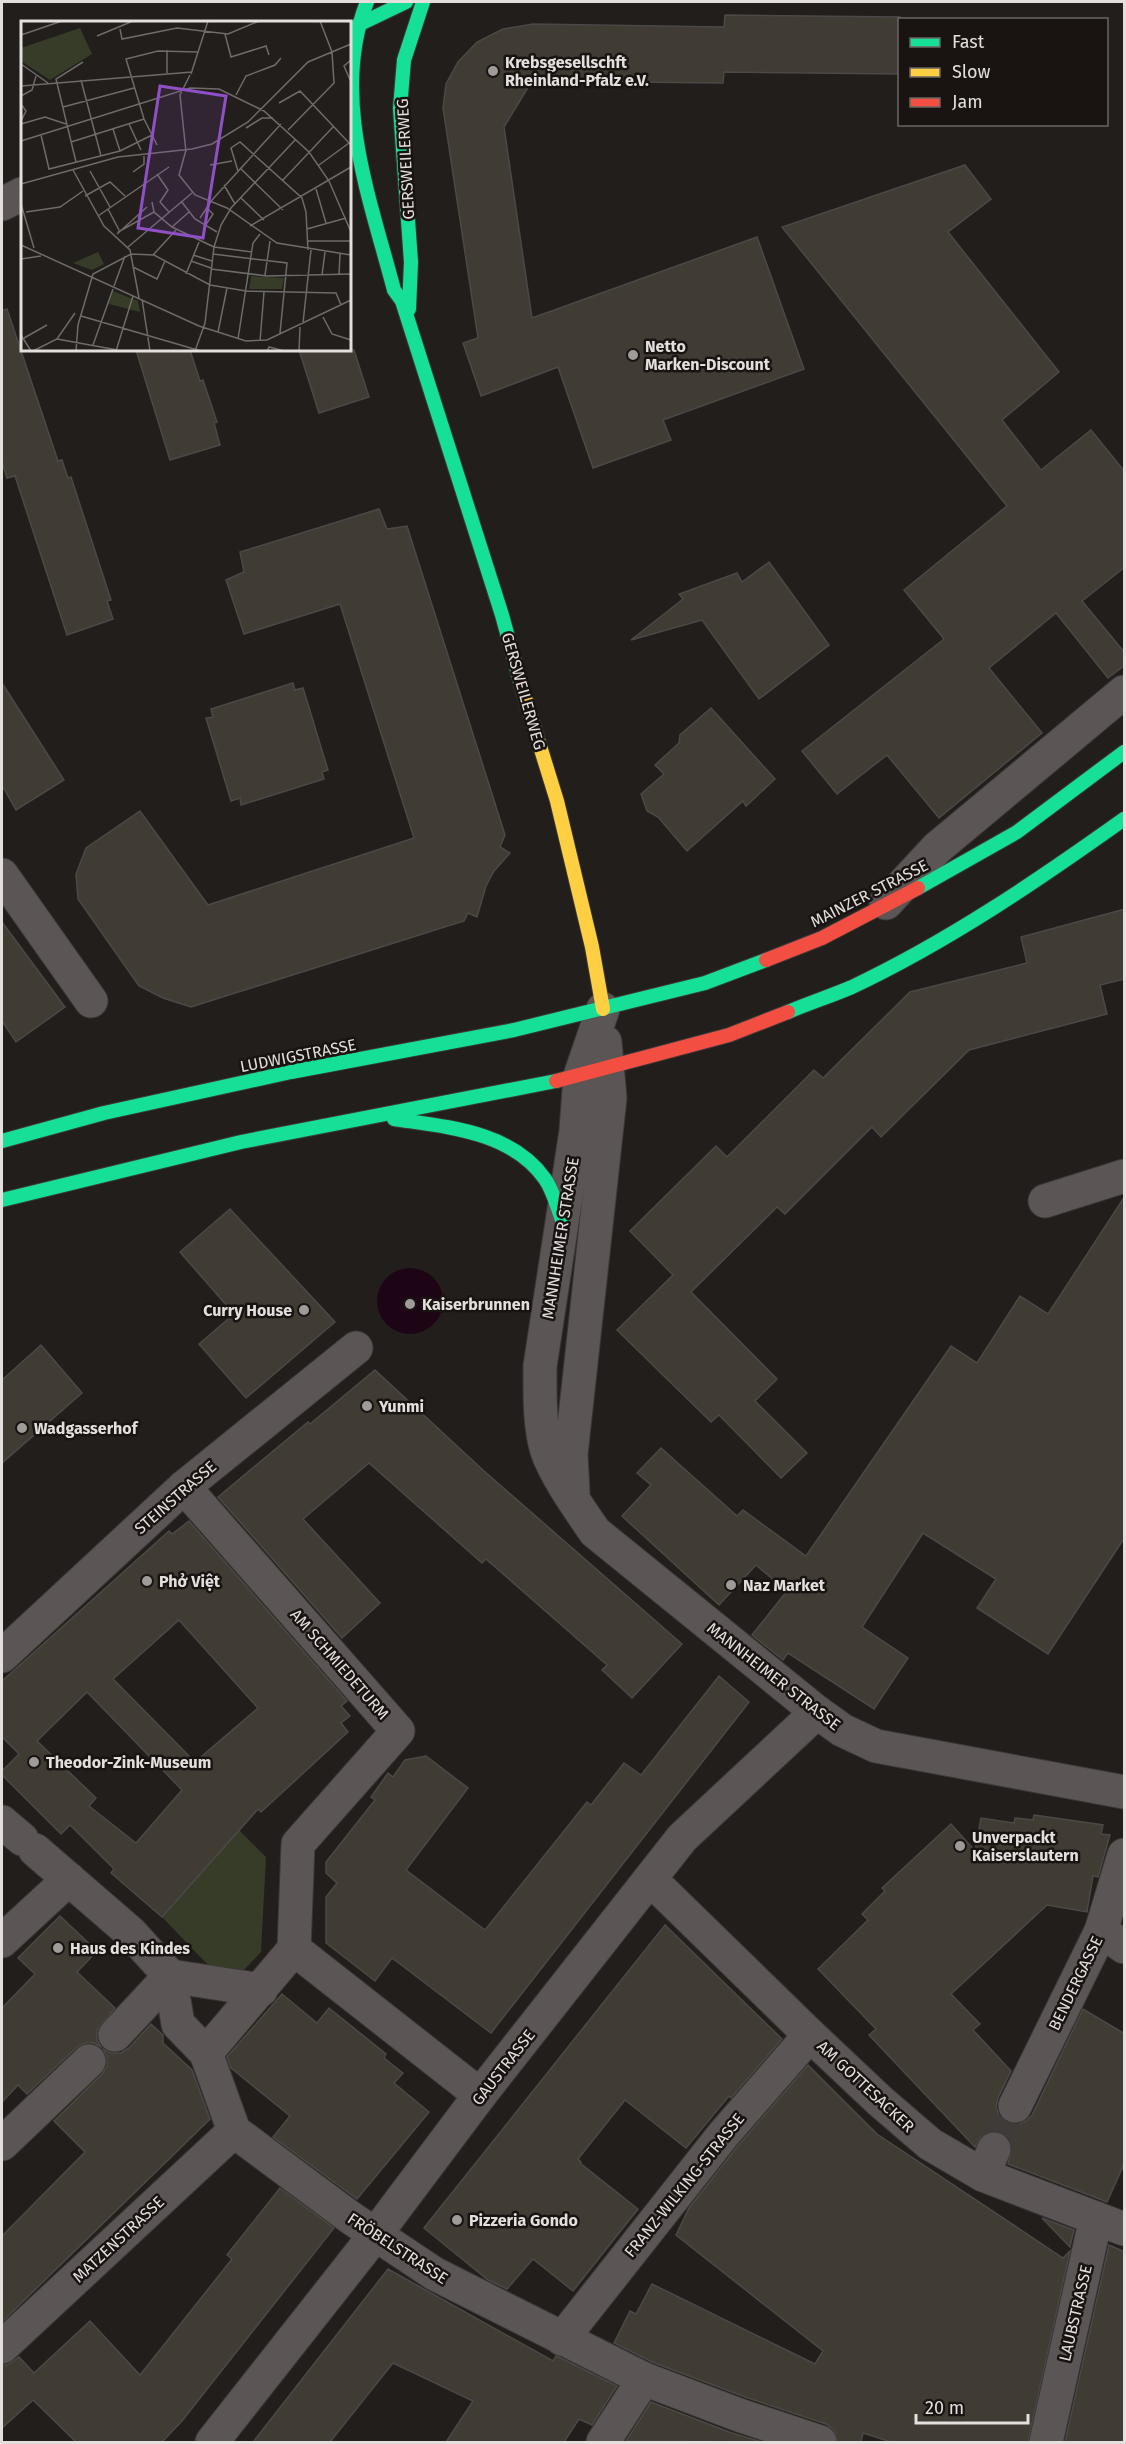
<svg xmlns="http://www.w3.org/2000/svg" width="1126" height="2444" font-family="'Fira Sans',sans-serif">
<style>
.green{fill:#373c28}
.water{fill:#1d0516}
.building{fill:#403b33;stroke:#4b4947;stroke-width:1.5;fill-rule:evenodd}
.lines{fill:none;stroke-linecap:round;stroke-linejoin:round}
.street-tunnel{stroke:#3e3b39;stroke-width:33;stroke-dasharray:33 16;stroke-linecap:butt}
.street-casing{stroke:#3b3938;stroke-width:35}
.fast-casing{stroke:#3b3938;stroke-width:16}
.slow-casing{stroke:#3b3938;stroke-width:16}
.jam-casing{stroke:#3b3938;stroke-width:16}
.street{stroke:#5c5555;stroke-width:33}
.fast{stroke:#16e098;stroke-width:14}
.slow{stroke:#ffcf43;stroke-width:14}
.jam{stroke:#f24e42;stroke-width:14}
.poi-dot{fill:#9f9b99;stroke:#191411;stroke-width:2}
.labels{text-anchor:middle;stroke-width:5;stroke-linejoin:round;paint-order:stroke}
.poi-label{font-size:16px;font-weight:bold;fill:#e3dfdd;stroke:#191411;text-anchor:start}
.street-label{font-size:16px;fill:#e3dfdd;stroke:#191411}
.inset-road{fill:none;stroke:#6f6b69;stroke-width:1.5}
.view{fill:#9050c5;fill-opacity:0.15;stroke:#9050c5;stroke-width:3}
.inset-edge{fill:none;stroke:#e3dfdd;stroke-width:3}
</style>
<rect width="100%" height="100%" fill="#211e1c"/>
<!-- green -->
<path class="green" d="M239,1830L266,1857L261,1952L244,1970L209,1966L162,1917Z"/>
<!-- water -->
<circle class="water" cx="410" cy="1301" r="33"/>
<!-- building -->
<g class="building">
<path d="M725,15L900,17V74L724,72L723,83L532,81L504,127L532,318L757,237L804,369L663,420L671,440L593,468L558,367L481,396L463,343L478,338L443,108L446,84L458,62L477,42L503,29L533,24L724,27Z"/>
<path d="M965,165L991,199L948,232L1059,372L1002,420L1041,470L1091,430L1125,472V567L1082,601L1125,653V665L1108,678L1056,613L989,668L1042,733L939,818L887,755L837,794L802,751L944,639L904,590L1007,506L782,227Z"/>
<path d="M7,309L58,461L62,460L68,478L71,477L111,600L107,601L113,619L67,635L15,476L7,478L2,462V310Z"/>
<path d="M136,350H190L200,381L203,380L217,422L214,423L220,445L170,460Z"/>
<path d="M299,350H354L369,397L319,413Z"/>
<path d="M379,509L387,529L407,526L505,835L500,847L510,853L494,871L486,886L477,917L468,913L464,921L191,1007L163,998L139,986L78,899L76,874L86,848L140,811L208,905L414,838L340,604L244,634L226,580L244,572L240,552Z"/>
<path d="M769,562L829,645L759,699L702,620L631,640L683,599L679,594L737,573L742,582Z"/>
<path d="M2,683L64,780L16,810L2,785Z"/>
<path d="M293,683L295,690L303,688L328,770L322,772L324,779L241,805L240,798L231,801L206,718L213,717L211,709Z"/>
<path d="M711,708L775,779L746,806L743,801L687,851L658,817L647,811L641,794L664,774L655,765L679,743L680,735Z"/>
<path d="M1125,909V979L1100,985L1107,1014L969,1050L881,1137L872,1127L785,1214L777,1207L691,1292L777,1379L755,1401L807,1453L781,1478L719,1415L711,1422L617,1330L673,1275L630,1231L716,1146L727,1157L814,1070L823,1078L910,992L1027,963L1021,937Z"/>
<path d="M2,922L65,1007L16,1042L2,1021Z"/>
<path d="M1125,1196V1537L1048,1654L977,1608L996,1579L923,1533L862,1627L908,1658L874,1709L788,1653L783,1660L752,1635L787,1591L756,1565L719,1605L622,1516L651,1485L637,1473L661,1448L737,1516L743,1510L806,1556L951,1346L977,1363L1020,1296L1048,1314Z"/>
<path d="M230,1209L335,1322L246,1398L199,1344L234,1314L180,1252Z"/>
<path d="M41,1345L82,1393L2,1463V1380Z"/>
<path d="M375,1370L484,1471L682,1644L632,1698L602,1670L607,1665L486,1559L482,1563L369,1463L303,1519L380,1603L342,1638L218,1497L308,1422L310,1424Z"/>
<path d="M189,1521L347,1701L341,1706L350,1716L341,1723L348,1732L261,1812L258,1809L162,1917L111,1873L114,1869L70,1825L61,1834L2,1775V1771L19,1754L2,1737V1681L169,1531L172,1534ZM179,1620L258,1708L195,1762L113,1679ZM87,1692L182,1790L136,1843L89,1806L96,1798L37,1741Z"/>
<path d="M719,1676L749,1702L491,2033L392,1958L375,1981L326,1943V1897L337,1883L326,1873V1862L375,1800L371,1797L388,1773L393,1777L405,1760L426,1756L468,1788L406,1870L485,1930L587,1802L591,1805L624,1763L641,1775Z"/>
<path d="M1034,1815L1103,1825L1101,1834L1110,1835L1098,1877L1093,1876L1087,1912L1047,1905L951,1994L980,2024L973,2030L1011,2071L998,2098L996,2107L999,2116L1007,2123L1017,2125L1026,2121L1032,2115L1083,2009L1125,2034V2162L1107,2202L1008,2164L1012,2146L1009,2137L1001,2132L992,2130L983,2134L975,2147L869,2035L876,2029L818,1969L868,1920L862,1914L885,1891L882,1888L951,1824L975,1851L981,1818L1014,1823L1015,1818L1033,1820Z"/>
<path d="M60,1916L97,1951L77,1972L115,2008L97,2030V2040L101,2047L94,2043H85L77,2047L27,2094L18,2085L2,2102V2008L35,1974L18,1958Z"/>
<path d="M665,1925L782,2039L731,2098L729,2096L686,2148L625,2100L578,2159L581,2162L580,2163L638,2209L573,2291L533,2259L507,2289L488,2280L424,2228Z"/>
<path d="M282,1994L317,2023L329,2008L386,2054L384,2058L403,2073L394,2083L429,2112L357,2199L273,2137L290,2116L231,2068L227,2057Z"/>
<path d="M151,2024L163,2035V2043L192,2070L210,2119L2,2322V2236L85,2152L54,2121L102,2074L107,2066V2057L103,2049L111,2053H121L129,2048Z"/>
<path d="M808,2065L877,2134L1063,2258L1070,2251L1028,2442H891L863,2433L861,2442H838L834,2430L826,2424L745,2397L652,2362L614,2343L630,2311L636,2314L652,2284L815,2364L823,2351L676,2235L689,2208L737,2147Z"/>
<path d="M280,2188L334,2228L182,2421L162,2442H76L33,2400L2,2428V2365H7L19,2357L34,2373L90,2321L140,2375L232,2259L227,2255Z"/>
<path d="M1042,2218L1074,2230L1070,2247Z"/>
<path d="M1109,2245L1125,2252V2442H1065Z"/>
<path d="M388,2269L553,2361L556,2356L559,2357L617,2386L592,2425L579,2419L564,2442H446L473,2401L393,2363L330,2442H253Z"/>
<path d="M651,2402L732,2433L762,2442L626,2441Z"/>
</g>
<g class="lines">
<!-- street-tunnel -->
<path class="street-tunnel" d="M994,2149L1015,2106"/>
<defs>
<g id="street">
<path d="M2,204L22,194"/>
<path d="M2,875L91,1001"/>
<path d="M886,903L937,848L1124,692"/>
<path d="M603,1009L580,1076L576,1131L540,1366C540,1392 539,1426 547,1451C555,1475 580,1510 595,1532L817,1712L842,1730L876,1746L1124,1792"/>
<path d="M1045,1201L1124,1176"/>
<path d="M184,1487L398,1731L298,1844L294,1949L480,2095"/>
<path d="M573,1492L571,1454L610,1098L605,1042"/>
<path d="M2,1656L184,1487L356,1348"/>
<path d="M2,1822L22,1839"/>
<path d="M35,1850L131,1933L170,1976"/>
<path d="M650,1879L810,2035L880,2101L930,2144L983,2175L1124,2229"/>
<path d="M1101,1931L1124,1947"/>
<path d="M2,1941L69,1879"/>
<path d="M170,1976L178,2024L206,2053L234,2131L351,2218L435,2274L644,2379L739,2415L820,2442"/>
<path d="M170,1976L261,1990"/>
<path d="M115,2035L170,1976"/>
<path d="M206,2053L294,1949"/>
<path d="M1015,2106L1101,1931L1124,1855"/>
<path d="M2,2144L89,2061"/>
<path d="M983,2175L994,2149"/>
<path d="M562,2339L723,2135L810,2035"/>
<path d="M2,2347L234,2131"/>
<path d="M212,2442L375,2235L480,2095L682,1838L817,1712"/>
<path d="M603,2442L644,2379"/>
<path d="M1046,2442L1096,2218"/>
</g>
<g id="fast">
<path d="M367,2C330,95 370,198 394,290L402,301L502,615L522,688"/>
<path d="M358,25L406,2"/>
<path d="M409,309L411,262L400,108L404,60L423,2"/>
<path d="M918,888L1017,832L1124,752"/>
<path d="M788,1012C809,1003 831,996 852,987C949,941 1037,881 1124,819"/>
<path d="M394,1119C447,1127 511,1131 545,1179C554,1192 557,1208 563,1222"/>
<path d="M2,1141L104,1113L291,1072L514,1030L705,983L766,960"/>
<path d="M2,1200L241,1142L556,1081"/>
</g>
<path id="slow" d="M522,688L557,801L592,947L603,1009"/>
<g id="jam">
<path d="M766,960L822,938L918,888"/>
<path d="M556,1081L729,1035L788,1012"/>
</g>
</defs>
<!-- street casing -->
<use href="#street" class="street-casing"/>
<!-- fast casing -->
<use href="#fast" class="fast-casing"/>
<!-- slow casing -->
<use href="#slow" class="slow-casing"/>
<!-- jam casing -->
<use href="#jam" class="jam-casing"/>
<!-- street -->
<use href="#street" class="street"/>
<!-- fast -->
<use href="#fast" class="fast"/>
<!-- slow -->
<use href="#slow" class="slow"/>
<!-- jam -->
<use href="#jam" class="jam"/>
</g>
<!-- markers -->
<g class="poi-dot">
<circle cx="493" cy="71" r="6"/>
<circle cx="633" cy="355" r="6"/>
<circle cx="410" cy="1304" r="6"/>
<circle cx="304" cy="1310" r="6"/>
<circle cx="367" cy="1406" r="6"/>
<circle cx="22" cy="1428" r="6"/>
<circle cx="147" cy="1581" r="6"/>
<circle cx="731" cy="1585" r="6"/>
<circle cx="34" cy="1762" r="6"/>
<circle cx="960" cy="1846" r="6"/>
<circle cx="58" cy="1948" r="6"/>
<circle cx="457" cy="2220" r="6"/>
</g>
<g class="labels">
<!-- poi labels -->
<g class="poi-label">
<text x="505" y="68">Krebsgesellschft<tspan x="505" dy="18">Rheinland-Pfalz e.V.</tspan></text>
<text x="645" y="352">Netto<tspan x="645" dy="18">Marken-Discount</tspan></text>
<text x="422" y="1310">Kaiserbrunnen</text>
<text x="292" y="1316" text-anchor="end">Curry House</text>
<text x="379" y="1412">Yunmi</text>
<text x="34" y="1434">Wadgasserhof</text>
<text x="159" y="1587">Phở Việt</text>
<text x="743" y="1591">Naz Market</text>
<text x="46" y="1768">Theodor-Zink-Museum</text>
<text x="972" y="1843">Unverpackt<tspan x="972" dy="18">Kaiserslautern</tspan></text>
<text x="70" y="1954">Haus des Kindes</text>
<text x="469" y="2226">Pizzeria Gondo</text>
</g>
<!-- street labels -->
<g class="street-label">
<text transform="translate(405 159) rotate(-93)" y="6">GERSWEILERWEG</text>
<text transform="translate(524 691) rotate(74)" y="6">GERSWEILERWEG</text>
<text transform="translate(869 893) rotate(-27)" y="6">MAINZER STRASSE</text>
<text transform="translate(298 1055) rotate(-11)" y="6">LUDWIGSTRASSE</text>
<text transform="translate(560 1238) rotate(-81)" y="6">MANNHEIMER STRASSE</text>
<text transform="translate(175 1497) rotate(-41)" y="6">STEINSTRASSE</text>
<text transform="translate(340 1664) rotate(49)" y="6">AM SCHMIEDETURM</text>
<text transform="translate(774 1676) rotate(38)" y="6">MANNHEIMER STRASSE</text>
<text transform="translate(1075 1983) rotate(-64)" y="6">BENDERGASSE</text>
<text transform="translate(503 2067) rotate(-52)" y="6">GAUSTRASSE</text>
<text transform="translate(866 2086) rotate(43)" y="6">AM GOTTESACKER</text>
<text transform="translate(684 2185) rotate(-51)" y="6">FRANZ-WILKING-STRASSE</text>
<text transform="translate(118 2239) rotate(-43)" y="6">MATZENSTRASSE</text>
<text transform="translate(398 2248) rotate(33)" y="6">FRÖBELSTRASSE</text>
<text transform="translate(1075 2313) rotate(-77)" y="6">LAUBSTRASSE</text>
</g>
</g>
<!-- overview -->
<g transform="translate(21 21)">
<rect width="330" height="330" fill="#211e1c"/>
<path d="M59,7L71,33L29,59L0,40V27ZM77,231L83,243L71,249L52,242ZM230,255L263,257L261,268H228ZM92,270L117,280L119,291L88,283Z" fill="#373c28"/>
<path class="inset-road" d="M99,8L101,18L156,7L207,13L238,0M204,13L210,36L245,25L248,34M0,14L41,0M76,15L112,0M146,29V52M330,39L323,45L330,61M0,43L27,62M170,53L187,0M60,59L80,135M0,65L171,51M215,74L225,55L254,44L260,37M0,75L11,69L15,55M258,82L279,70L330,124M0,83L5,90L0,100M42,86L113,67M0,103L24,96L45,103M108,103L120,129M225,107L241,97H252M92,108L99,130M267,109L313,62L311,31L299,0M20,114L28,148L99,130L131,114M0,120L169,67L198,68L243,90L288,131L308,160L330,211M50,121L123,98M136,124L123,98L105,38L137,30L177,31M165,129L158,154L174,174L206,187L256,222L330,234M165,131L159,74L169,54M55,141L35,58L62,41M189,144L211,140M298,144L328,122M219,147L262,189M52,149L83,205L109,229L118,277M69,150L89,186M217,150L210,127L219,121L281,177L285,191L287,229M112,151L123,143V135M136,153L147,169L139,181L148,191M261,160L312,106M0,163L97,136L171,128L191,123L227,101L287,41L330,23M203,164L214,183M295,168L305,202M64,175L89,161L104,175M220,177L243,199M160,180L174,198L196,211M131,181L133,191L151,206L193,226M0,183L13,227M87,188L98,209M5,191L39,186L62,170M77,195L148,146M179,197L191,179L260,103M184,205L192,193L186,187M229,205L330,146M151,206L168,191M286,208L325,197M97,211L133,191M96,213L126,186M286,220H330M0,224L178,305L225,320L246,319L330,279M107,226L171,172M193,226L231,231M192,233L266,242L259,312M132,234L155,209M172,234L191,240M0,238L20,235M170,240L190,247M112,246L136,258L144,240M190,248L246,255L330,253M165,253L178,221M244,254L249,220M301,254L304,231M318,254L319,233M93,265L104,235M121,278L129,330M60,295L180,330M302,296L311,313L330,319M282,302L290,229M197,311L206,267M0,314L10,330M3,317L26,304M36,318L102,330M217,318L232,222L239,213M239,320L243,271M72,324L92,268M12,330L36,318L54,292M55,330L57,304L72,253L110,233L133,234L189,264L225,270L315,272L320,284M95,330L112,275M174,330L184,302L193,226L200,204L210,187L275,118M246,330L248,326L263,330M278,330L279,306"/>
<path class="view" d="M139,65L205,75L182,217L117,207Z"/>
<rect width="330" height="330" class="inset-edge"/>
</g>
<!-- border -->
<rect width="1126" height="2444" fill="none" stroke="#e3dfdd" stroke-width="6"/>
<!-- legend -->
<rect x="898" y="18" width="210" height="108" fill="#191411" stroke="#6a6563" stroke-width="1.5"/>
<rect x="910" y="38" width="30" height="9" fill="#16e098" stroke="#6a6563" stroke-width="1.5"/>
<text x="952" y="48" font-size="18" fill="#e3dfdd">Fast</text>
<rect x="910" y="68" width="30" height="9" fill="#ffcf43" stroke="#6a6563" stroke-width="1.5"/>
<text x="952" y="78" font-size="18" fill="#e3dfdd">Slow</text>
<rect x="910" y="98" width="30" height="9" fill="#f24e42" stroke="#6a6563" stroke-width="1.5"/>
<text x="952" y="108" font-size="18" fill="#e3dfdd">Jam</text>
<!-- scale -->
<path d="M916 2414v9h112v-9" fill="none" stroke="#e3dfdd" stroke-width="3"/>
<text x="925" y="2414" font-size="18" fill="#e3dfdd" stroke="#191411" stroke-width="4.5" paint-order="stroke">20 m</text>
</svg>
